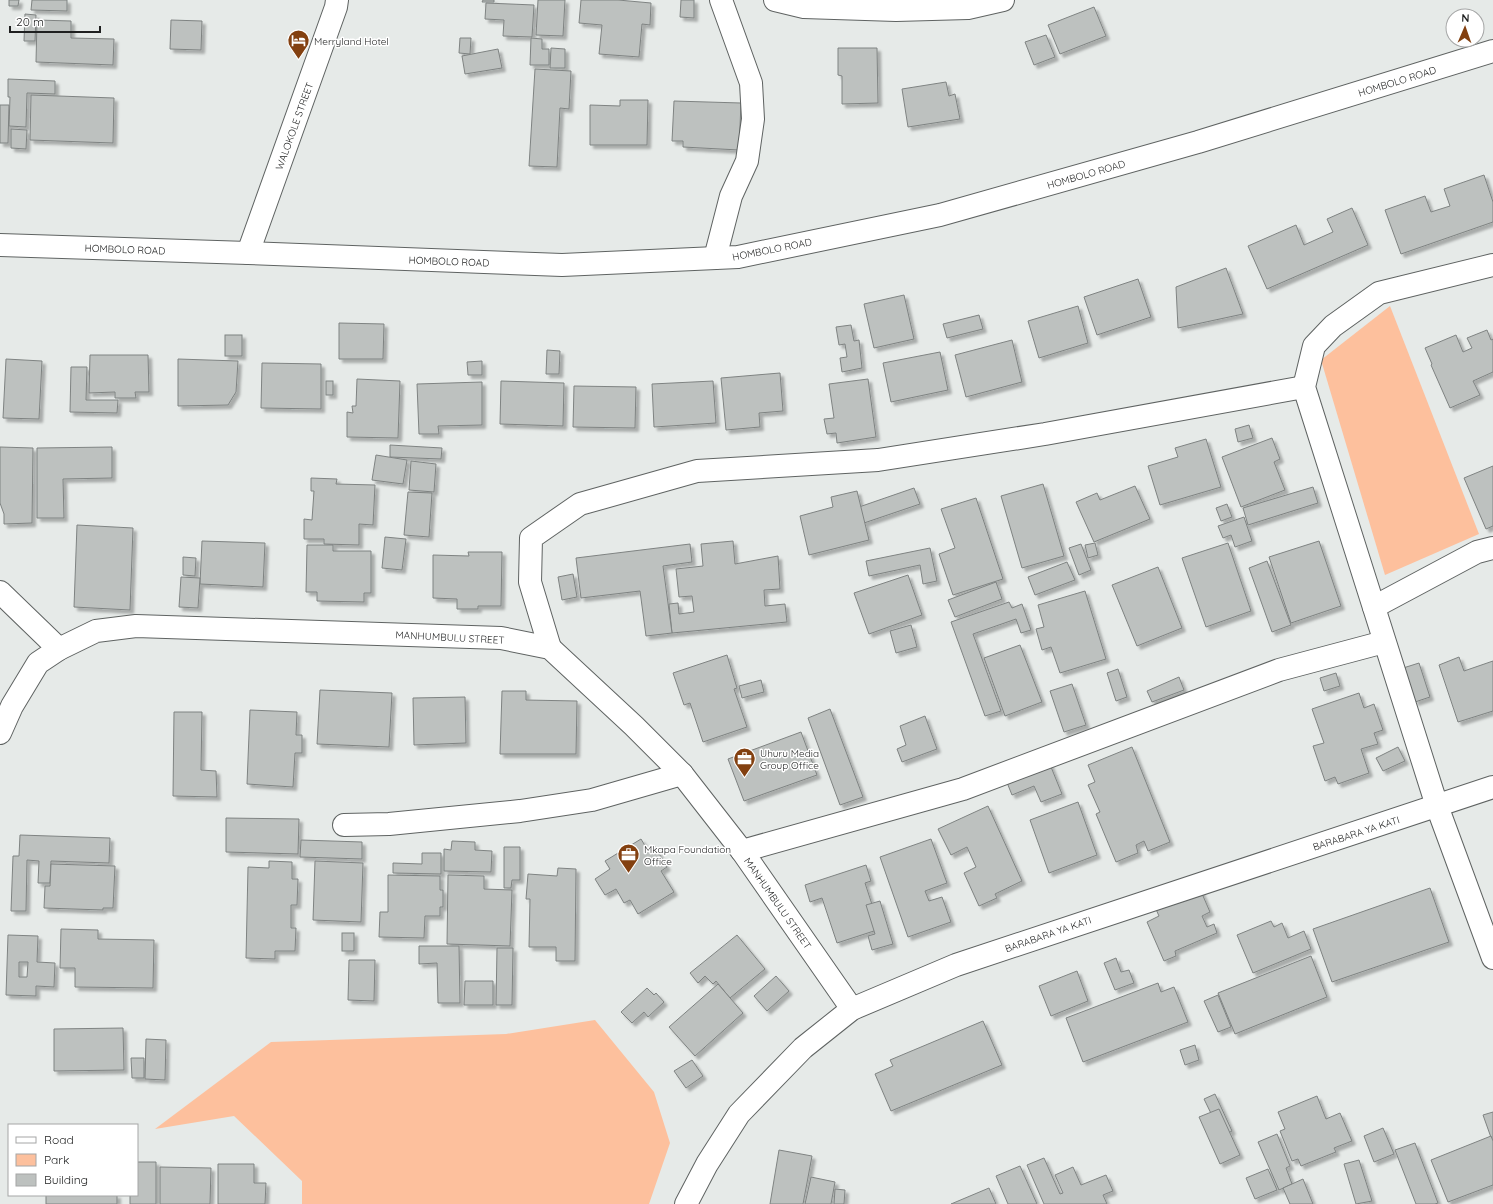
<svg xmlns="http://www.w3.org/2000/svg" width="1493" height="1204" font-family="Quicksand,sans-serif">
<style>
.green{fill:#fdc09d}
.building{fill:#bdc1bf;stroke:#7f8382;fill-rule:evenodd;filter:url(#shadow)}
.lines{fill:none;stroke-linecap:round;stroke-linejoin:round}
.minor-casing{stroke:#5f6362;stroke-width:24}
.minor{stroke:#fff;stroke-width:22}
.labels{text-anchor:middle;stroke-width:3;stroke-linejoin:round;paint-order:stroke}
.poi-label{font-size:10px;fill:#1f2020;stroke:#fff;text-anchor:start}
.street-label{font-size:10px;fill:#1f2020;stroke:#fff}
</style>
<defs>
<filter id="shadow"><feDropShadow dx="3.5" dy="3.5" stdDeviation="1" flood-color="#0004"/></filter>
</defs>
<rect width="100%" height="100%" fill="#e6eae8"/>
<!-- green -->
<g class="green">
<path d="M1390,306L1479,534L1385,575L1321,360Z"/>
<path d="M595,1020L654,1092L670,1143L649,1204H302V1181L234,1116L155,1129L271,1042L506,1034Z"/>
</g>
<!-- building -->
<g class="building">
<path d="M9,0H19L18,6H9Z"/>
<path d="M32,0H67V11L31,10Z"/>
<path d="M483,0H494V2H482Z"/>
<path d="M538,0H565L563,36L536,35Z"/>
<path d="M581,0H618L651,3L650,25L642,24L639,57L599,54L602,25L579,23Z"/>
<path d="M681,0H694V18L680,17Z"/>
<path d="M486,3L534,5L532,37L503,36L504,20L485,19Z"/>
<path d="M1094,7L1106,36L1060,54L1048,25Z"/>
<path d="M25,14L36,15L35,41H24Z"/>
<path d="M37,20L71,21V38L114,39L113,65L36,62Z"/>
<path d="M171,20L202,21L201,50L170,49Z"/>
<path d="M1046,35L1055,57L1034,65L1025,42Z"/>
<path d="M460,38H471L470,54L459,53Z"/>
<path d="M531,38L542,39V49H549V65H530Z"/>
<path d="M551,48L565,49V68H550Z"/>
<path d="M838,48H877L878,103L842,104V76L838,75Z"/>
<path d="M498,49L502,68L465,74L462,56Z"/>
<path d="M535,69L571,71L569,109L560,108L557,167L529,166Z"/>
<path d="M8,79L55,81V94L27,93L26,127L9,126L10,97H8Z"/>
<path d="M946,82L949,96L955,94L960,119L908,127L902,89Z"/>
<path d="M31,95L114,98L113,143L30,140Z"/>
<path d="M620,100H648L647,145H590V105L620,106Z"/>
<path d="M674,101L741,103L739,150L683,147V141H672Z"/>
<path d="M0,105H9L8,143H0Z"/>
<path d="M11,129L27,130L26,149L11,148Z"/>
<path d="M1484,175L1493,202V222L1401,254L1385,210L1425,196L1431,212L1450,206L1444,189Z"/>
<path d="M1352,208L1368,245L1267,289L1248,246L1296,225L1304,245L1333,232L1327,219Z"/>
<path d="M1226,268L1243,314L1178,328L1176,287Z"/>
<path d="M1138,279L1151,317L1097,335L1084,297Z"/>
<path d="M904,295L914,339L874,348L864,304Z"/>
<path d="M1078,306L1088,343L1039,358L1028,321Z"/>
<path d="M979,315L983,329L947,338L943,324Z"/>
<path d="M339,323L384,324L383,359H339Z"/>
<path d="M851,325L854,341L859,340L862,368L842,372L840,358L847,357L845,344L839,345L836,327Z"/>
<path d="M1487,330L1491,340L1493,339V372L1473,381L1480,395L1450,408L1431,365L1432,364L1425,348L1456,335L1463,352L1472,348L1467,338Z"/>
<rect x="225" y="335" width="17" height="21"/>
<path d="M1012,340L1022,382L966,397L955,355Z"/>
<path d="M547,350L560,351L559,374H546Z"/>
<path d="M940,352L948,390L891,402L883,363Z"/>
<path d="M90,355H148L149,392H135L136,398H115V392L89,393Z"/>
<path d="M6,359L42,361L39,419L3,418Z"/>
<path d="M178,359L238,361L236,392L228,405L178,406Z"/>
<path d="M482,361V375H468L467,362Z"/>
<path d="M262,363L321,364V409L261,408Z"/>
<path d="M71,367H87L86,400H118L117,413L70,412Z"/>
<path d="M780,373L783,411L759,413L760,427L726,430L721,378Z"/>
<path d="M357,379L400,381L398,438L347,437V412L353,413L352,406H356Z"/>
<path d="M868,379L876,437L837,443L836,433L827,434L824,419L834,418L829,384Z"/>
<rect x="326" y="381" width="7" height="14"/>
<path d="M501,381L564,383L563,426L500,424Z"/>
<path d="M713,381L716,423L654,427L652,384Z"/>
<path d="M482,382V425L438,426L439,434H419L417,384Z"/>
<path d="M574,386L636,387L635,428L573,427Z"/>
<path d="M1249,425L1253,438L1238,442L1235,429Z"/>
<path d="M1272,438L1280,459L1274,462L1285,490L1241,507L1222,457Z"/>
<path d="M1206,439L1221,487L1160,505L1148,466L1178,457L1175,448Z"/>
<path d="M390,445L442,448L441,459L390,457Z"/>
<path d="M0,447L33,448L32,523L4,524V514L0,503Z"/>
<path d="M112,447V478L63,479L64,518H37V448Z"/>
<path d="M376,455L407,460L403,484L372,480Z"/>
<path d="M411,461L436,464L434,492L409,490Z"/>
<path d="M1493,466V526L1486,529L1464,478Z"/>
<path d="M311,478L337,479L336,484L375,485L373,525L359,524V545L324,544V539H304V519L312,520L314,491H311Z"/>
<path d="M1043,484L1064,556L1022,568L1001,496Z"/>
<path d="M1135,486L1150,519L1094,542L1076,502L1097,493L1100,500Z"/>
<path d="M1313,487L1318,503L1248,525L1243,508Z"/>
<path d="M914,488L920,504L864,523L859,507Z"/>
<path d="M857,491L869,540L809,555L800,516L833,507L831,497Z"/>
<path d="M408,492L432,493L429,537L404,535Z"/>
<path d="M976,498L1003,579L953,595L939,554L955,548L941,509Z"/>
<path d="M1227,504L1232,517L1221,521L1216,508Z"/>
<path d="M1244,517L1252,541L1235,547L1231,535L1223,538L1218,526Z"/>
<path d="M77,525L133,528L130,610L74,607Z"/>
<path d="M385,537L406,539L402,570L382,568Z"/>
<path d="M202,541L265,543L263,587L200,584Z"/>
<path d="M733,541L735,564L778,556L780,589L764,590L765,606L785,604L787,622L672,633L669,604L678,603L679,614L694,612L692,596L679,597L676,569L703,566L701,544Z"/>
<path d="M1319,541L1341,606L1291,623L1269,557Z"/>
<path d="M1095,543L1098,555L1088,558L1085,545Z"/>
<path d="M1228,543L1251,611L1206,627L1182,558Z"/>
<path d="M690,544L692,562L663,566L672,633L646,636L640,591L581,598L576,558Z"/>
<path d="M1081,544L1091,570L1079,575L1069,548Z"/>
<path d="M307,545H333V551H371V593H364V602L317,601V592H306Z"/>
<path d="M930,548L937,581L923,584L920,565L869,576L866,561Z"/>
<path d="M468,552H502L501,606H478V609H457V599L433,598V555L469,556Z"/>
<path d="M183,557L196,558L195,576L183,575Z"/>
<path d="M1267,561L1291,625L1272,632L1249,568Z"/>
<path d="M1067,562L1075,580L1035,595L1028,577Z"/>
<path d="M1158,567L1182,628L1137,646L1112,585Z"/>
<path d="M573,574L577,597L562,600L558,577Z"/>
<path d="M908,575L922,615L869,634L854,593Z"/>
<path d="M181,577L200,578L198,608L179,607Z"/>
<path d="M996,582L1002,599L955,617L948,600Z"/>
<path d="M1085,591L1106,659L1060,673L1051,647L1042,650L1036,629L1044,627L1038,605Z"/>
<path d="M1009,602L1012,608L1022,604L1031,630L1021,633L1016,619L973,634L1001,711L985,716L951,622Z"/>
<path d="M911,625L917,647L896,653L890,631Z"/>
<path d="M1020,645L1042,702L1005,716L984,658Z"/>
<path d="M727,655L737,688L734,689L747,727L703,742L690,703L684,705L673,673Z"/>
<path d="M1459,657L1464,671L1493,661V711L1458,722L1439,665Z"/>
<path d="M1419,663L1430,697L1415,702L1410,685L1400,669Z"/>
<path d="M1118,669L1127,697L1116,701L1107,673Z"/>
<path d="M1336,673L1340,686L1324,691L1320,678Z"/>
<path d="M1179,677L1184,690L1152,702L1147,691Z"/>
<path d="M761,680L764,692L742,698L739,686Z"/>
<path d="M1072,684L1086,725L1064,732L1050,691Z"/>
<path d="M320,690L392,693L389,747L317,744Z"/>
<path d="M502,691H526V700L577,701L576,754H500Z"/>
<path d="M1359,693L1364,708L1374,704L1383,730L1374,733L1378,744L1361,749L1369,773L1338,784L1335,777L1325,781L1313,746L1324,743L1312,709Z"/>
<path d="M465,697L466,743L414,745L413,698Z"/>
<path d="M830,709L863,797L840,805L808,718Z"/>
<path d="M250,710L297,712L296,735H302V753H295L293,787L247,784Z"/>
<path d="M174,712H202L201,770L216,771L217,797L173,796Z"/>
<path d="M925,716L937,749L902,762L897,749L906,745L900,726Z"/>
<path d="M801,732L817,775L744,801L728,759Z"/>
<path d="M1132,747L1170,842L1148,851L1144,841L1136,845L1138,853L1116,862L1096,814L1100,812L1088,785L1095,782L1088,765Z"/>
<path d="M1398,747L1405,761L1383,771L1376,758Z"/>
<path d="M1049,762L1062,794L1041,802L1034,786L1012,795L1006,780Z"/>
<path d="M1078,802L1097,855L1049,873L1030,820Z"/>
<path d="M988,806L1022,881L995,894L997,898L979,906L964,873L976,867L967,847L951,855L938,829Z"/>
<path d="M226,818L299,819L298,854L226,852Z"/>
<path d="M20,835L110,838L109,863L51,861L50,883H38L39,861L27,860L26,911H11L13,856H19Z"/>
<path d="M641,839L647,849L654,845L667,867L661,871L674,892L638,914L630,900L624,903L616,889L605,895L595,879L610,869L605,861Z"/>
<path d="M931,839L947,883L925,891L929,901L942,897L951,922L908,937L880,857Z"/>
<path d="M301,840L362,842V859L300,857Z"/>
<path d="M452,841L475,842V850L492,851L491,872L444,871V849L451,850Z"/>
<path d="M504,847H520V880H512L511,888H504Z"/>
<path d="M422,853H441V874L393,873V863L422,864Z"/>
<path d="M269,861L292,862V879H298L297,905H291V928H296L295,951H275V959L246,958L248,867L269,868Z"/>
<path d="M315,861L363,863L361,922L313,920Z"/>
<path d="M51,864L115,866L113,908H103V910L44,908L45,886H50Z"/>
<path d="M866,865L871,881L865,883L880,929L837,943L822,898L810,902L805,885Z"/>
<path d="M558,868L576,869L575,961H556V947H529L530,899H526L528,874L557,876Z"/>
<path d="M388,875L440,876V890H443V907H440V916H425L424,938L379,937L380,912H388Z"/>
<path d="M448,875L484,876V889L512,890L510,946L447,944Z"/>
<path d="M1430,888L1449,942L1332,982L1313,929Z"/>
<path d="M1200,889L1210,912L1202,916L1207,927L1214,924L1217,933L1175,951L1176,956L1164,961L1147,922L1159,916L1155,907Z"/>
<path d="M880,901L893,944L872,950L868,936L875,934L866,905Z"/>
<path d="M1271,921L1274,927L1282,923L1288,938L1304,931L1311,949L1253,973L1237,935Z"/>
<path d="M61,929L98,930V939L154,940L153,988L75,987V968H60Z"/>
<rect x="342" y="933" width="12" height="18"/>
<path d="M8,935L38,936L37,962L55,963L54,987L36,986V996L6,995ZM19,962H28L27,977H19Z"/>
<path d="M737,935L765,969L730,998L716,981L713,984L705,976L698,983L690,973Z"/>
<path d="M419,946H459L460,1003H438L437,963L419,964Z"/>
<path d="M497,948H513L512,1005H496Z"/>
<path d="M1311,956L1327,997L1235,1034L1218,993Z"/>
<path d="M1116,958L1121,972L1129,970L1134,983L1115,990L1104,963Z"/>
<path d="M349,960H375L374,1001L348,1000Z"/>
<path d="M1077,971L1088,1001L1051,1016L1039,986Z"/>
<path d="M776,976L789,991L767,1011L754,996Z"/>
<path d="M465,981H493V1005H464Z"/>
<path d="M1158,983L1161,992L1174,987L1188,1022L1083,1062L1066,1018Z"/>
<path d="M718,984L743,1013L695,1056L669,1027Z"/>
<path d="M647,988L654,995L656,993L664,1002L648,1017L644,1012L632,1023L621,1012Z"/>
<path d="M1218,995L1231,1027L1218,1032L1204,1001Z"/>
<path d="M983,1021L1002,1065L891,1111L875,1074L893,1066L890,1060Z"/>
<path d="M123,1028L124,1070L54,1071V1029Z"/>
<path d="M146,1039L166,1040L165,1080L145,1079Z"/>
<path d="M1195,1045L1199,1060L1185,1065L1180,1050Z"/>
<path d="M131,1058H144V1078H132Z"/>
<path d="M692,1060L703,1076L686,1088L674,1071Z"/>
<path d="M1215,1094L1232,1131L1222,1136L1204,1099Z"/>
<path d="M1317,1096L1326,1119L1340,1113L1352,1141L1334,1148L1336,1152L1301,1166L1298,1159L1292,1161L1280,1131L1285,1129L1278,1112Z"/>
<path d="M1219,1109L1240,1155L1220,1164L1199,1117Z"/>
<path d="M1493,1112V1143L1483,1115Z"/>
<path d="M1383,1128L1394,1154L1374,1162L1364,1136Z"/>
<path d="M1277,1134L1290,1166L1286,1168L1292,1184L1279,1190L1258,1142Z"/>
<path d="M1491,1136L1493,1141V1185L1448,1202L1431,1160Z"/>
<path d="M1415,1143L1438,1203L1435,1204H1416L1395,1150Z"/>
<path d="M779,1150L812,1156L803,1204H770Z"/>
<path d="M1044,1158L1060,1194L1063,1193L1055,1175L1073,1167L1081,1185L1106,1175L1113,1191L1103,1195L1107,1204H1044L1027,1165Z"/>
<path d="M1359,1160L1372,1201L1356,1204L1344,1164Z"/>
<path d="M137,1162H156V1204H130V1195H137Z"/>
<path d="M218,1164H254V1183H266L265,1204H218Z"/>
<path d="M1020,1166L1037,1204H1008L996,1176Z"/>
<path d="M160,1167L211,1168L210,1204H160Z"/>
<path d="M1268,1169L1277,1190L1255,1199L1246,1178Z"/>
<path d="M811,1177L835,1182L831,1204H805Z"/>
<path d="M1303,1179L1313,1204H1290L1283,1188Z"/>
<path d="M989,1188L996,1204H951Z"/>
<path d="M835,1189L845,1190L844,1204H834Z"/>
<rect x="46" y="1195" width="71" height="9"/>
</g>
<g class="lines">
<defs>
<g id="minor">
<path d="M775,0L804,7L896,10L968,8L1003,0"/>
<path d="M0,245L248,253L562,265L738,257L940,215L1198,142L1493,51"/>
<path d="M248,253L336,7L337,0"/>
<path d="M715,258L731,196L747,161L753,119L751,83L721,0"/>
<path d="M1493,265L1379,293L1333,326L1314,346L1304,387L1437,806L1493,958"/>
<path d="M0,592L59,649"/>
<path d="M1374,607L1477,552L1493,548"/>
<path d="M550,648L530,582L531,538L580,504L697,471L878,460L1045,434L1304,387"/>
<path d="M0,733L12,706L38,663L59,649L96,631L136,626L501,638L550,648L634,726L682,774L742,851L852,1009"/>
<path d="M344,825L389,824L520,811L592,800L682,774"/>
<path d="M742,851L963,789L1279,670L1384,642"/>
<path d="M686,1204L707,1164L739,1114L803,1048L852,1009L956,965L1493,787"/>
</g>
</defs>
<!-- minor casing -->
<use href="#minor" class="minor-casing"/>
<!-- minor -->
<use href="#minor" class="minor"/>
</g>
<!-- icons -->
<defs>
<symbol id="hotel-pin" viewBox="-11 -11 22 30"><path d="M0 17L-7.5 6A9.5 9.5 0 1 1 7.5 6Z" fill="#834010" stroke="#fff"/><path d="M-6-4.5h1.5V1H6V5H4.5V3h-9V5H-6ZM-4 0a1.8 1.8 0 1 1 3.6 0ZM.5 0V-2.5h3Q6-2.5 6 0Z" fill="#fff"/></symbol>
<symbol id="office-pin" viewBox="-11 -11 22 30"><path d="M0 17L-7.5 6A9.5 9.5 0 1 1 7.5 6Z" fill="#834010" stroke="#fff"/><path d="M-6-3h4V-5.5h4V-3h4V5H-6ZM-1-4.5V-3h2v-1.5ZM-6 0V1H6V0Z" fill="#fff"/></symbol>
</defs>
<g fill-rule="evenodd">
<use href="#hotel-pin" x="286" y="28" width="25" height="34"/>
<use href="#office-pin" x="732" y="746" width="25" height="34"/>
<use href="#office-pin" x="616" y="842" width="25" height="34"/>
</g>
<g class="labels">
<!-- poi labels -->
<g class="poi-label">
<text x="314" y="45">Merryland Hotel</text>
<text x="760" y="757">Uhuru Media<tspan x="760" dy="12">Group Office</tspan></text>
<text x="644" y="853">Mkapa Foundation<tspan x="644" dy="12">Office</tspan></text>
</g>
<!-- street labels -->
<g class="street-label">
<text transform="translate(1397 81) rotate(-17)" y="4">HOMBOLO ROAD</text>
<text transform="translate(294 126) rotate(-70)" y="4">WALOKOLE STREET</text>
<text transform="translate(1086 174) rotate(-16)" y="4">HOMBOLO ROAD</text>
<text transform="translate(125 249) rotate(2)" y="4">HOMBOLO ROAD</text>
<text transform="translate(772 249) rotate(-11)" y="4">HOMBOLO ROAD</text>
<text transform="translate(449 261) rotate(2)" y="4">HOMBOLO ROAD</text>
<text transform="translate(450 637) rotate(3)" y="4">MANHUMBULU STREET</text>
<text transform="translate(1356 833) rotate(-18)" y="4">BARABARA YA KATI</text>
<text transform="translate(778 903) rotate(55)" y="4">MANHUMBULU STREET</text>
<text transform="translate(1048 934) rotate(-19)" y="4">BARABARA YA KATI</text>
</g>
</g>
<!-- legend -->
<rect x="8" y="1124" width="130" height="72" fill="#ffffff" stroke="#a5a6a6"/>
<rect x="16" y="1137" width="20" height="6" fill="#ffffff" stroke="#a5a6a6"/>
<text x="44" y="1144" font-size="12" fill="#1f2020">Road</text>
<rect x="16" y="1154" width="20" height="12" fill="#fdc09d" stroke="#a5a6a6"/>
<text x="44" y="1164" font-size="12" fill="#1f2020">Park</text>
<rect x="16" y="1174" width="20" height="12" fill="#bdc1bf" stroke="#a5a6a6"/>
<text x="44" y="1184" font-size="12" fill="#1f2020">Building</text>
<!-- north arrow -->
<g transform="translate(1465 28) rotate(2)"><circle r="19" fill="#ffffff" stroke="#a5a6a6"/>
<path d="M0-3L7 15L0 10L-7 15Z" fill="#834010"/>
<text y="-6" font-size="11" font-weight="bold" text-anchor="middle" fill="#1f2020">N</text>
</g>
<!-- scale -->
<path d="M10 26v6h90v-6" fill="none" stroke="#1f2020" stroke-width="2"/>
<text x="16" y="26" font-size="12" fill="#1f2020" stroke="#ffffff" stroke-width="3" paint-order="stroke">20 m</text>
</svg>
